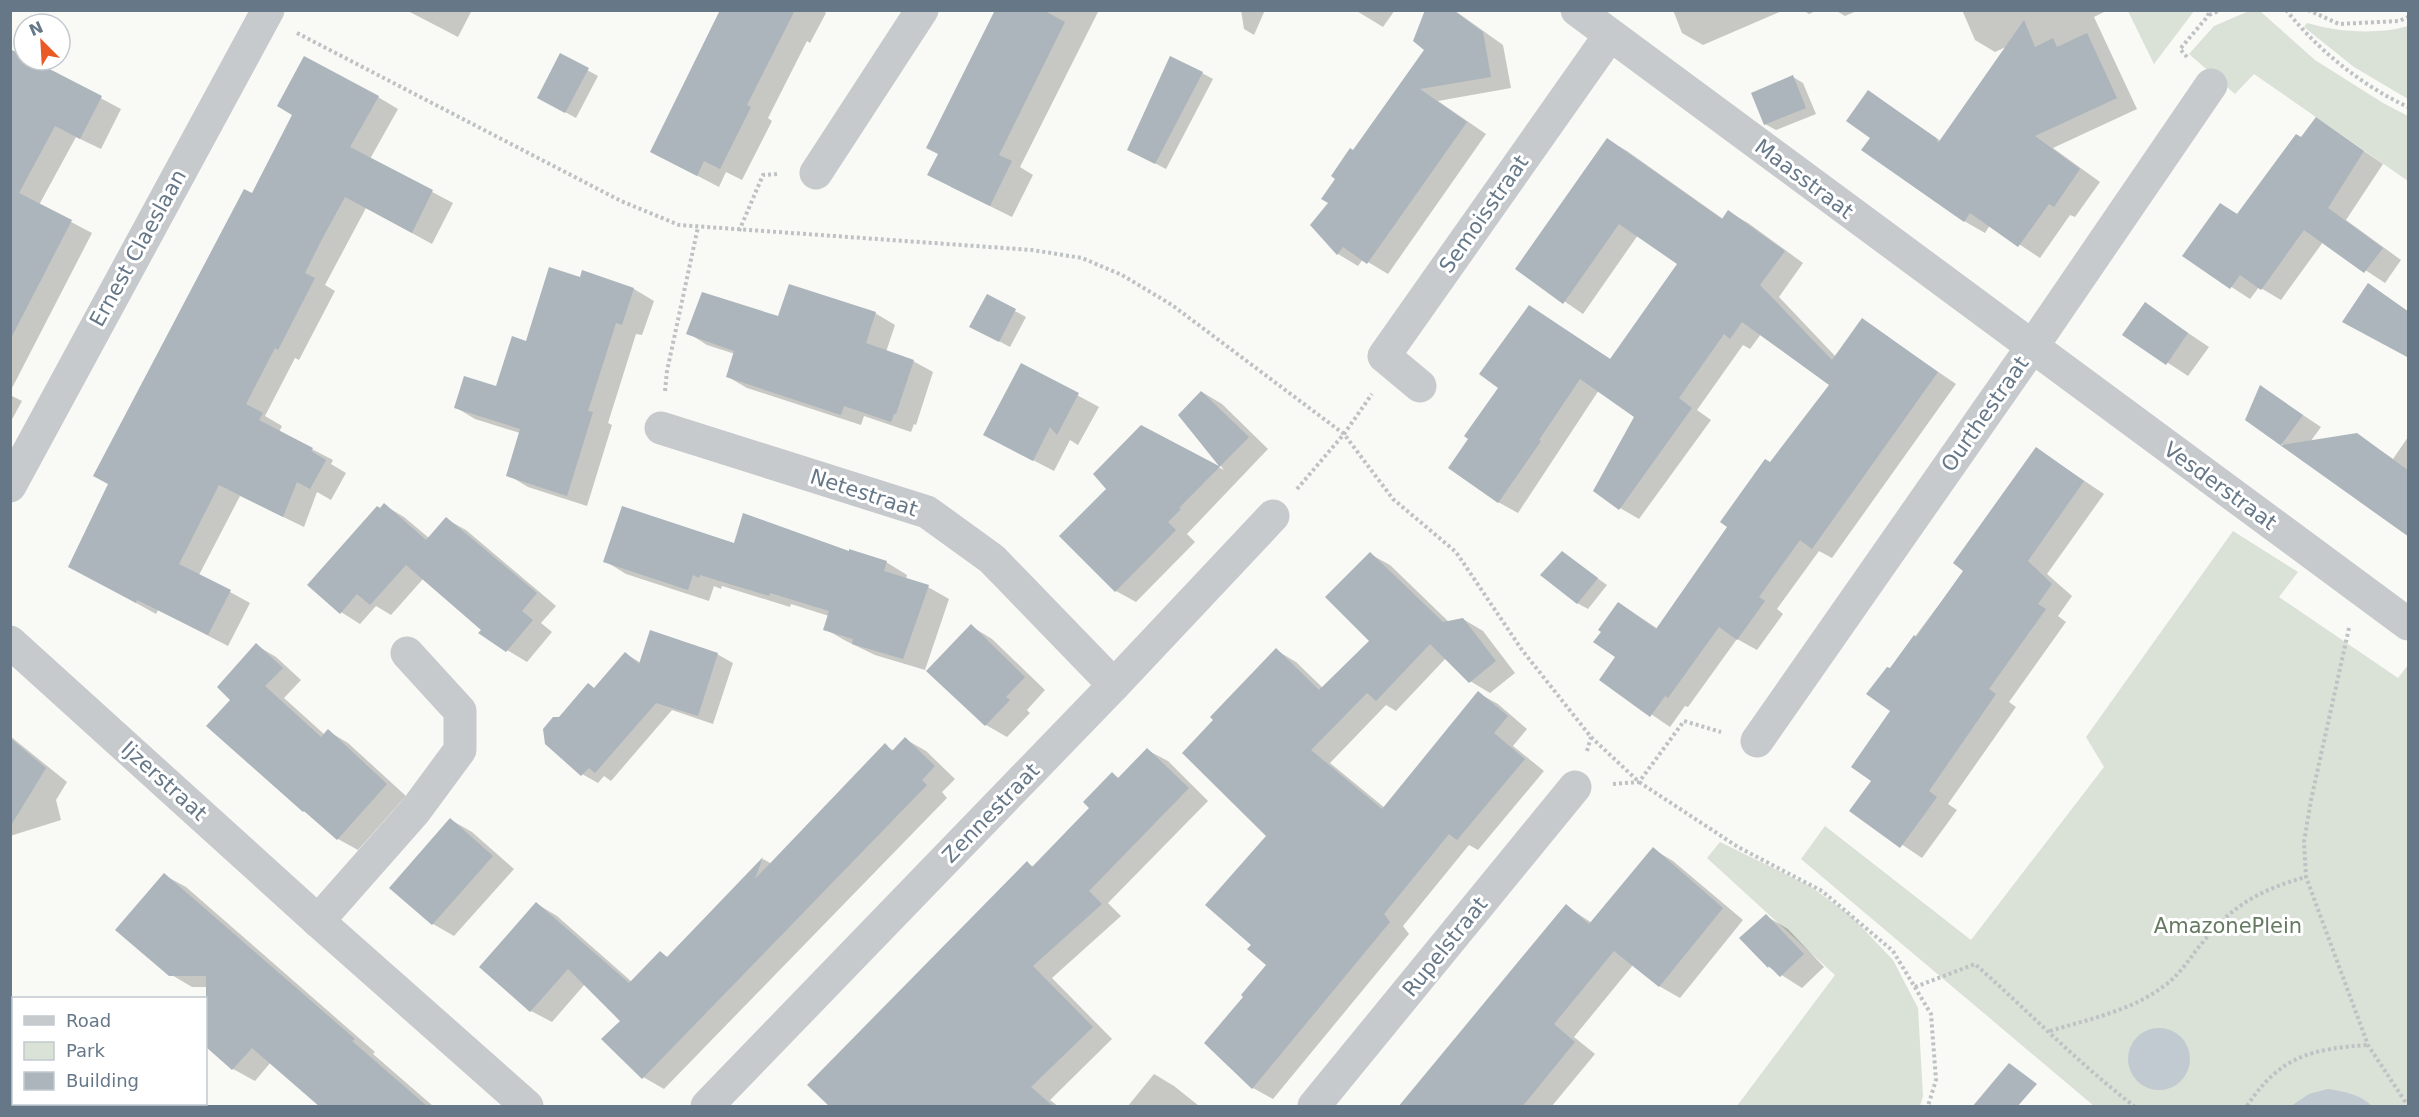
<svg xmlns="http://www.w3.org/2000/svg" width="2419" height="1117" font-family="'DejaVu Sans',sans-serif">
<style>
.green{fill:#dae1d7}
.water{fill:#c1cad0}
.shadow{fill:#0003}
.building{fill:#acb5bb}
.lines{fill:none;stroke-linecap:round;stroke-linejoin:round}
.path{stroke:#bfc2c4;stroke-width:4;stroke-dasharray:3 3;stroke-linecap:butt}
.minor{stroke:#c6cacd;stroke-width:33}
.labels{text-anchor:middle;stroke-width:6;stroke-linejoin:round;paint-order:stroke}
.street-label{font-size:21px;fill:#667888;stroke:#fff}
.park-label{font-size:21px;fill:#667a62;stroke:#fff}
</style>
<rect width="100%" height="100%" fill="#f9f9f6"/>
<!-- green -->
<g class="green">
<path d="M2128,11H2194L2154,64Z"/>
<path d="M2249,11H2260L2315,60L2383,103L2408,116V181L2254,74L2235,94L2189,54L2214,26Z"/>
<path d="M2307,23C2337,32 2378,35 2408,26V99L2354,67L2304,27Z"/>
<path d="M2233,531L2298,572L2279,597L2398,678L2408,665V1106H2094L1801,859L1825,826L1971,940L2104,767L2086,737Z"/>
<path d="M1720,842L1810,886L1851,916L1893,960L1918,1008L1923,1096L1920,1106H1737L1835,975L1707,858Z"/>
</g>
<!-- water -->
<g class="water">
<circle cx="2159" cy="1059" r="31"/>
<path d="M2328,1089C2345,1092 2360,1094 2372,1106H2291L2309,1094Z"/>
</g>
<!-- shadow -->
<g class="shadow">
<path d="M406,10H472L458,37Z"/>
<path d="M721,10H822L826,13L810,43L807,41L768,118L772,121L742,180L726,172L719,187L673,163Z"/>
<path d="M997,10H1099L1020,167L1033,175L1012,217L951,187L939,154Z"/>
<path d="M1241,10H1265L1254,35L1244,29Z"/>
<path d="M1355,10H1395L1383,27Z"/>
<path d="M1427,10H1454L1503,45L1511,88L1438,101L1486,134L1388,274L1363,259L1358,266L1338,254L1330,202L1354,152L1426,49Z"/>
<path d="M1673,10H1784L1703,45L1682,33Z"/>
<path d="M1803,10H1818L1809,14Z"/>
<path d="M1835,10H1859L1845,16Z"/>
<path d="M1962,10H2108L2094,17L2137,109L2053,148L2100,182L2075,217L2070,215L2040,258L1990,225L1985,233L1964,221L1872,138L1869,92L1941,141L2006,47L1995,52L1975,40Z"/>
<path d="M560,55L598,76L576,118L539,98Z"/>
<path d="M48,70L121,109L101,149L76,137L39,205L92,233L10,392V154Z"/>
<path d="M1202,73L1213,79L1166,169L1139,155Z"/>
<path d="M1793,77L1803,83L1816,114L1776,130L1765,124Z"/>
<path d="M378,97L398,109L370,159L453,203L432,244L366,208L325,285L335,291L299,360L295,358L265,416L282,426L279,432L333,460L331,464L346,473L331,500L317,492L304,527L240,496L199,575L250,603L228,646L158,610L156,614L91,578L252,195Z"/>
<path d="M2317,119L2383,164L2346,220L2401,260L2385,283L2323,242L2281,300L2259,287L2250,299L2184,256L2221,205L2239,215Z"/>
<path d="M1608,140L1627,151L1723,219L1729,212L1748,223L1803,263L1779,297L1836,357L1862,320L1956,384L1832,558L1819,551L1777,609L1783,614L1757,650L1737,639L1688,707L1685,706L1670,727L1601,680L1617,657L1619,603L1658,629L1771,464L1831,385L1761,334L1750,349L1743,345L1697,410L1711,420L1639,519L1620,508L1636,417L1599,390L1518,513L1498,502L1470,439L1500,388L1530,307L1612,360L1679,264L1638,235L1583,314L1517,269Z"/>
<path d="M583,272L634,289L654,301L642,335L636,334L608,423L612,425L587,506L528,487L508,475L520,433L475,419L455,407L497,388L527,343L581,279Z"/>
<path d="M987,296L1026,317L1010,347L982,332Z"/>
<path d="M2145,304L2209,347L2188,376L2124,334Z"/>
<path d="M875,313L895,325L886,352L913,361L933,372L916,425L914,424L911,432L864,416L861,425L747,388L728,377L735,354L707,345L688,333L779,318Z"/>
<path d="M1022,365L1099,407L1078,445L1070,440L1054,471L1006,446Z"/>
<path d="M2261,387L2321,427L2310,442L2357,435L2393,459L2408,437V534L2247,419Z"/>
<path d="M1202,392L1222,404L1268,449L1187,534L1195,542L1136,602L1116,591L1108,489L1141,427L1224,470L1180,415Z"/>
<path d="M10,395L22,401L10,423Z"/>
<path d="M2037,449L2104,494L2047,574L2072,596L2058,616L2066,622L2009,702L2016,707L1948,804L1957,810L1922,858L1852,811L1873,781L1892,711L1890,670L1965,570Z"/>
<path d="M384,505L404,517L429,538L446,519L466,530L556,606L541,623L552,632L527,662L507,650L423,579L391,615L376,606L360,624L341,612L381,509Z"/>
<path d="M735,544L850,553L886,562L907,575L906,579L928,587L949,599L925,670L875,655L846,641L825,629L829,616L791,604L790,607L722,586L721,589L714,586L709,601L626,574L605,561Z"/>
<path d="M1562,553L1607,585L1588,609L1577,603Z"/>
<path d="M1370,554L1390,565L1450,623L1463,619L1483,631L1515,673L1490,693L1470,681L1446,658L1396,711L1386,705L1330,763L1385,808L1478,693L1498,704L1527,729L1513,746L1544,771L1478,850L1469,845L1403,926L1409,934L1273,1099L1253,1088L1245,997L1268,965L1253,945L1268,836L1276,650L1296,662L1323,688L1371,641Z"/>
<path d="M971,626L992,639L1045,690L1027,710L1030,713L1007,737L986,725Z"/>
<path d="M256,645L276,657L301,680L284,698L325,735L328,731L348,743L406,796L358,850L338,839L304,811L232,700Z"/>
<path d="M626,654L641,663L717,654L733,663L713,724L672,710L611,781L604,776L598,783L582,774L560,718L589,685L595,689Z"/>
<path d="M10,736L67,782L56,800L61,820L10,836Z"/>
<path d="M905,739L926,751L955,779L942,792L947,798L664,1089L643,1077L622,1021L585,984L552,1022L531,1011L537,904L557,916L632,982L660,953L669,958L763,859L772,864L885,745L894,751Z"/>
<path d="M1147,750L1168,761L1208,801L1108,903L1121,916L1052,978L1112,1039L1050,1100L1058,1106H963L1027,863L1034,867L1091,808L1112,774L1120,779Z"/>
<path d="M451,820L472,832L514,869L454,936L433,924L391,888Z"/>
<path d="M1653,849L1673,861L1743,920L1680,998L1659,986L1633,965L1574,1037L1595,1054L1552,1106H1400L1566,906L1592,923Z"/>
<path d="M164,875L186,887L375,1052L373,1054L433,1106H322L271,1062L255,1081L233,1069L206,1045V1003L219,987H192L170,974Z"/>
<path d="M1766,916L1788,929L1824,967L1802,988L1769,967L1742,938Z"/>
<path d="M1154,1074L1174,1086L1199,1106H1128Z"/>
</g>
<!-- building -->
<g class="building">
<path d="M720,10H795L747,105L751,107L720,169L704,161L697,176L650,152Z"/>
<path d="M995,10H1043L1065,22L999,155L1012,161L990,206L927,175L938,154L926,148Z"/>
<path d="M1425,10H1453L1483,32L1491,77L1420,89L1467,122L1367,264L1343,247L1337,255L1310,225L1328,203L1321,199L1335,179L1331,176L1350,148L1353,150L1424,50L1413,41Z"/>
<path d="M2024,20L2035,47L2053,38L2057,47L2087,33L2117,98L2035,136L2080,169L2054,207L2049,204L2018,247L1970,213L1964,222L1861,150L1870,138L1846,121L1868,90L1936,138L1938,143Z"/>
<path d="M10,49L24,56V60H32L102,96L80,139L55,126L19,193L72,220L10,340Z"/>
<path d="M560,53L589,68L565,113L537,98Z"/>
<path d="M304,56L379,96L350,147L433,190L412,233L345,197L322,239L305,273L315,278L278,350L275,348L246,404L263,413L259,420L313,448L311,451L326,460L310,489L297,482L283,517L219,485L179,564L231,590L208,635L137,600L136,603L68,567L108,484L93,476L244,189L252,193L292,115L277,106Z"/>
<path d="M1170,56L1203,72L1155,164L1127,150Z"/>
<path d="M1793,75L1806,108L1764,125L1751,93Z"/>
<path d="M2316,117L2364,151L2328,208L2383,248L2364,273L2304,230L2261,290L2240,275L2230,289L2182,256L2220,203L2237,214L2296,134L2301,137Z"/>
<path d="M1607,138L1722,219L1728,210L1785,251L1760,285L1832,360L1862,318L1938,372L1812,549L1800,540L1759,597L1765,601L1737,640L1719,627L1668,698L1665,696L1650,717L1599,680L1615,657L1593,642L1601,632L1598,630L1618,602L1656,629L1727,527L1720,522L1765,459L1770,462L1829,385L1742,322L1730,339L1724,334L1679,398L1692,408L1619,510L1593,491L1634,417L1580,379L1539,440L1541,441L1498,503L1448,468L1468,439L1464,436L1498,388L1479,374L1529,305L1610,359L1677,264L1619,224L1563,304L1515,269Z"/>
<path d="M549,267L580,277L582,270L634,288L622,325L616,323L588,411L593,412L567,496L506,476L520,429L454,408L464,376L496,386L512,336L526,341Z"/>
<path d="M2368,283L2409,312V358L2342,322Z"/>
<path d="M789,284L876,312L866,343L914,360L896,414H894L891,422L844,406L841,415L726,377L734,351L686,334L702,292L778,316Z"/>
<path d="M987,294L1016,309L999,342L969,327Z"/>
<path d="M2145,302L2188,333L2166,365L2122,335Z"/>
<path d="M1021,363L1079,393L1057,435L1050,427L1033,461L983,435Z"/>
<path d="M2260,385L2303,415L2281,445L2357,433L2409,471V537L2245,420Z"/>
<path d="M1201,391L1249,437L1179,508L1181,509L1168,522L1176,530L1115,592L1059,536L1106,489L1093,474L1141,425L1219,466L1178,415Z"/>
<path d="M2036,447L2084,481L2028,561L2052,584L2038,604L2046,609L1989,689L1996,694L1929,791L1937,797L1900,848L1849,811L1871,781L1851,767L1890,711L1866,694L1887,667L1890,668L1914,635L1916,637L1963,571L1953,563Z"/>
<path d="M384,503L426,540L446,517L537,593L522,611L533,620L506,652L478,633L481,630L406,565L370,605L357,594L340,614L307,585L377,506L380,508Z"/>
<path d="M622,506L734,543L743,513L849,551V549L887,561L884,571L929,585L903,659L852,644L853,639L823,630L829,611L770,593L769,596L700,575L699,578L693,575L688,590L603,562Z"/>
<path d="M1562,551L1598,578L1577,604L1540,575Z"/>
<path d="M1370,552L1443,622L1463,618L1496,661L1469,683L1430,644L1376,701L1367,693L1311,750L1382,809L1478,691L1508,716L1494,733L1525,759L1457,840L1449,834L1384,914L1390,922L1252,1089L1204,1043L1243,997L1241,995L1266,965L1247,949L1251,945L1205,905L1266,836L1182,753L1213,720L1210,717L1276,648L1319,690L1369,641L1325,597Z"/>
<path d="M971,624L1025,677L1006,697L1010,700L985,726L926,671Z"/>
<path d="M650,630L718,653L698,716L656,703L595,773L589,768L581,776L545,744L543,729L553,717H559L588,683L594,688L625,652L639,664Z"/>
<path d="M256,643L283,668L265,686L321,737L328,729L387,784L337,840L304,811L303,812L206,726L230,700L217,687Z"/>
<path d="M905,737L935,766L922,780L927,785L642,1079L601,1039L620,1021L568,969L530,1012L479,967L536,902L629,983L660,951L667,957L763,857L755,879L885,743L892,751Z"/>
<path d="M10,738L46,768L10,827Z"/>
<path d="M1147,748L1189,788L1089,891L1102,904L1033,966L1093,1027L1031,1087L1054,1107H830L807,1085L1027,861L1032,867L1089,808L1083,802L1112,772L1118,778Z"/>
<path d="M450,818L493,856L432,925L389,888Z"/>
<path d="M1653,847L1723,908L1659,987L1614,951L1554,1024L1575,1042L1522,1107H1398L1566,904L1589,924Z"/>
<path d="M164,873L355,1039L352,1041L428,1107H320L252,1048L232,1070L206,1047V976H169L115,930Z"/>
<path d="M1766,914L1804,954L1780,977L1769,966L1768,968L1739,938Z"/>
<path d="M2009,1063L2037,1084L2017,1107H1972Z"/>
</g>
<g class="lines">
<!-- path -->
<g class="path">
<path d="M2286,10C2319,51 2361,85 2408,107"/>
<path d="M2308,10L2339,24L2399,21L2408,17"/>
<path d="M2209,15L2221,10"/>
<path d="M297,33L621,201L679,225L1032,250L1082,258L1122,275L1172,305L1344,434L1393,499L1456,552L1522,650L1591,737L1639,782L1738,847L1822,891L1893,951L1931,1014L1936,1080L1928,1106"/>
<path d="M2187,57L2180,49L2208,16L2209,10"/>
<path d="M739,231L763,175L779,174"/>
<path d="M665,391L667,371L698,227"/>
<path d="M1297,489L1344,434L1372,394"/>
<path d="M2349,628L2311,800L2304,842L2306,877L2368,1045L2408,1106"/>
<path d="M1587,751L1591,737"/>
<path d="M1613,784L1639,782L1684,721L1721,732"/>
<path d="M1915,987L1975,964C2028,1011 2078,1063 2134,1106"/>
<path d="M2050,1031C2089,1019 2131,1011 2164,986C2181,974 2190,957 2203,942C2232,905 2262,889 2306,877"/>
<path d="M2247,1106C2280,1056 2311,1049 2368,1045"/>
</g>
<!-- minor -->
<g class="minor">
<path d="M1577,10L2408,624"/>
<path d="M816,173L922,10"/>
<path d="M1420,386L1384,356L1610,35"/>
<path d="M661,428L927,512L992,559L1114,685"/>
<path d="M10,486L268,10"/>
<path d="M10,642L318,921L527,1106"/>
<path d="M1757,741L2032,347L2211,85"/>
<path d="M318,921L415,811L460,750V711L407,653"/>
<path d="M707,1106L1114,685L1273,516"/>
<path d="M1314,1106L1575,787"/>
</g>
</g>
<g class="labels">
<!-- street labels -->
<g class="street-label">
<text transform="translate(1804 179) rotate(37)" y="7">Maasstraat</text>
<text transform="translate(1484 214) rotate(-55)" y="7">Semoisstraat</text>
<text transform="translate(138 248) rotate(-61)" y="7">Ernest Claeslaan</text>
<text transform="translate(1985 414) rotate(-55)" y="7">Ourthestraat</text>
<text transform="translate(2220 486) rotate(36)" y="7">Vesderstraat</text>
<text transform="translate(864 493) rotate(18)" y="7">Netestraat</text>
<text transform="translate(164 781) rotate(42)" y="7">Ijzerstraat</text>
<text transform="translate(991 813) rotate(-46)" y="7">Zennestraat</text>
<text transform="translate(1445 947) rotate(-51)" y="7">Rupelstraat</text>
</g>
<!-- park labels -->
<g class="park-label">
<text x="2228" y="933">AmazonePlein</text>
</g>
</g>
<!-- border -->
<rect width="2419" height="1117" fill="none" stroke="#667888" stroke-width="24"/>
<!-- legend -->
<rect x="12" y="997" width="195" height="108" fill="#ffffff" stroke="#c2c9cf" stroke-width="1.5"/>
<rect x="24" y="1016" width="30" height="9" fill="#c6cacd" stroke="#c2c9cf" stroke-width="1.5"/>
<text x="66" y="1027" font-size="18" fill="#667888">Road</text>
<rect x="24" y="1042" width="30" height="18" fill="#dae1d7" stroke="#c2c9cf" stroke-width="1.5"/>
<text x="66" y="1057" font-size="18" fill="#667888">Park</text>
<rect x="24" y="1072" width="30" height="18" fill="#acb5bb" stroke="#c2c9cf" stroke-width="1.5"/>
<text x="66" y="1087" font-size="18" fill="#667888">Building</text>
<!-- north arrow -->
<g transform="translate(42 42) rotate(336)"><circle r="28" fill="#ffffff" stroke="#c2c9cf" stroke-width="1.5"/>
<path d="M0-4.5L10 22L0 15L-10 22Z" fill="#ea5a25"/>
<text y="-9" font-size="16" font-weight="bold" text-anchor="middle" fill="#667888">N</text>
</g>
</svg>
